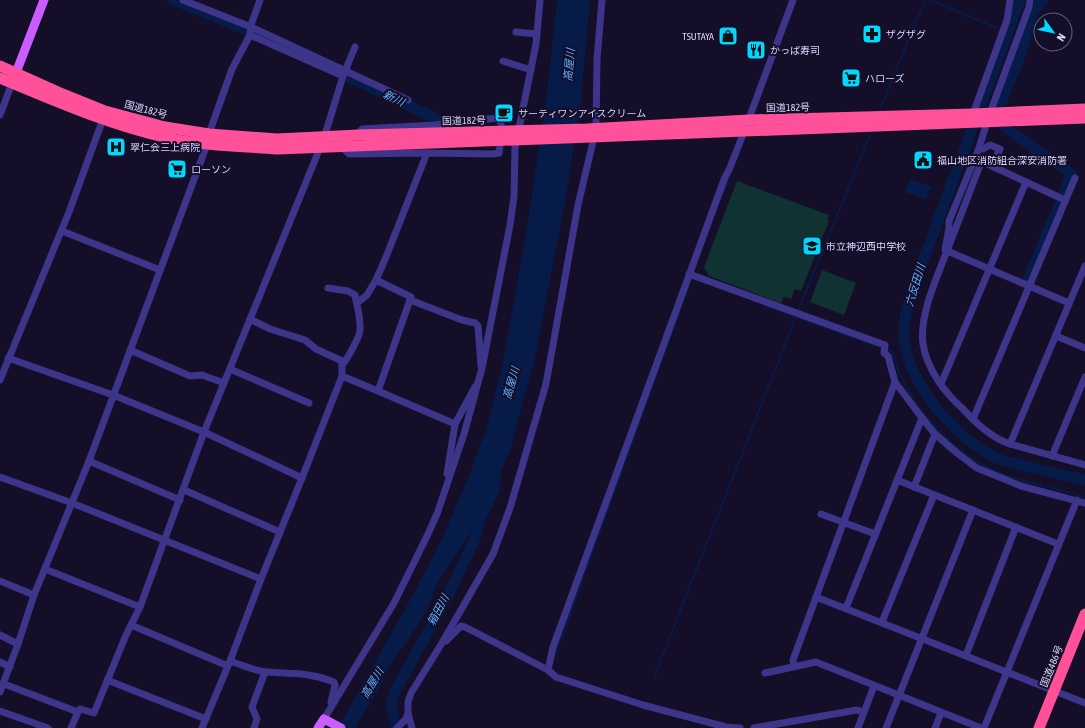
<svg xmlns="http://www.w3.org/2000/svg" width="1085" height="728" font-family="'Asap Condensed','Noto Sans JP',sans-serif">
<style>
.green{fill:#103232}
.water{fill:#061b48}
.lines{fill:none;stroke-linecap:round;stroke-linejoin:round}
.stream{stroke:#061b48;stroke-width:2}
.river{stroke:#061b48;stroke-width:11}
.minor{stroke:#3d358a;stroke-width:7}
.major{stroke:#cb5cff;stroke-width:9}
.highway{stroke:#ff509a;stroke-width:11}
.labels{text-anchor:middle;stroke-width:4;stroke-linejoin:round;paint-order:stroke}
.poi-label{font-size:10px;fill:#dcd5ff;stroke:#140e28;text-anchor:start}
.street-label{font-size:10px;fill:#dcd5ff;stroke:#140e28}
.water-label{font-size:11px;font-style:italic;fill:#63aeff;stroke:#140e28}
</style>
<rect width="100%" height="100%" fill="#140e28"/>
<!-- green -->
<g class="green">
<path d="M737,181L829,215L827,220L829,221L801,291L795,289L791,299L784,297L781,303L709,276L704,267Z"/>
<path d="M822,270L856,283L844,315L810,302Z"/>
</g>
<!-- water -->
<g class="water">
<path d="M557,0H590L581,100L566,198L535,357L511,447L501,472L500,490L488,516L476,523L437,584L425,614L407,642L388,667L382,683L355,728H338L415,591L441,541L470,473L487,426L503,362L525,240L547,94Z"/>
<path d="M910,179L932,187L926,200L905,192Z"/>
</g>
<g class="lines">
<!-- stream -->
<g class="stream">
<path d="M930,0L995,27"/>
<path d="M1022,38L1025,39"/>
<path d="M880,109L925,0"/>
<path d="M723,193L730,178"/>
<path d="M766,306L882,348"/>
<path d="M798,311L870,135"/>
<path d="M886,349L893,352C903,402 954,454 1000,473C1027,484 1057,488 1085,497"/>
<path d="M556,653L690,282"/>
<path d="M655,675L794,322"/>
</g>
<!-- river -->
<g class="river">
<path d="M173,0L247,30"/>
<path d="M1020,0L915,282C909,302 901,323 905,345C913,390 956,437 996,458C1006,462 1018,464 1029,467C1047,471 1066,476 1085,480"/>
<path d="M253,33L274,41"/>
<path d="M347,76L437,119L436,122"/>
<path d="M1028,279L1072,174L1006,128L998,116L999,107L1018,62L1033,12L1043,0"/>
<path d="M397,728L391,708L394,693L446,599L473,543L484,507"/>
</g>
<!-- minor -->
<g class="minor">
<path d="M183,0L251,27L408,100"/>
<path d="M516,32L537,34"/>
<path d="M250,35L343,76"/>
<path d="M503,61L531,70"/>
<path d="M990,113L1029,7L1030,0"/>
<path d="M973,114L1007,20L1010,0"/>
<path d="M0,115L12,83"/>
<path d="M987,122L979,148L949,221V228L945,250L1069,303"/>
<path d="M358,135L362,129L435,125L497,118L500,120L501,124"/>
<path d="M341,146L349,154L427,153L493,154L499,153L500,146"/>
<path d="M979,148L983,149L990,145L1000,149L992,166"/>
<path d="M1065,200L983,162L980,165C969,194 958,222 947,251C937,277 919,316 923,344C927,369 944,392 962,408C976,423 990,437 1010,444L1085,465"/>
<path d="M62,231L160,270"/>
<path d="M689,274L885,345L884,353L888,356L895,382L922,418L935,434L957,453L977,468L1021,486L1085,503"/>
<path d="M376,280L386,257L427,153"/>
<path d="M328,288L348,291L355,295C357,306 361,319 360,330C360,336 347,360 342,365"/>
<path d="M410,300L462,320L475,323L478,326L481,366"/>
<path d="M250,319L270,329L305,340L316,349L342,361V376"/>
<path d="M1056,336L1085,348"/>
<path d="M130,350L190,376L202,375L224,383"/>
<path d="M8,358L113,395L204,432L302,478"/>
<path d="M230,369L309,403"/>
<path d="M0,380L69,212L103,119"/>
<path d="M941,384L1026,182"/>
<path d="M378,391L455,424"/>
<path d="M973,419L1075,178"/>
<path d="M1010,444L1085,266"/>
<path d="M1052,456L1085,377"/>
<path d="M89,461L180,500"/>
<path d="M447,474L455,424L475,387"/>
<path d="M0,477L72,503L261,579"/>
<path d="M897,480L1058,544"/>
<path d="M914,487L935,434"/>
<path d="M184,490L280,532"/>
<path d="M821,514L875,534"/>
<path d="M45,569L140,607"/>
<path d="M0,581L34,595"/>
<path d="M816,597L1085,703"/>
<path d="M846,608L922,418"/>
<path d="M882,622L934,495"/>
<path d="M131,625L228,666"/>
<path d="M0,635L18,644"/>
<path d="M446,641L461,626L465,627L548,670L556,677L643,705L726,727L740,728"/>
<path d="M966,655L1016,527"/>
<path d="M230,661C242,665 254,671 267,672C292,674 310,672 334,682L335,685L331,702"/>
<path d="M0,662L10,667"/>
<path d="M794,666L793,660L895,382"/>
<path d="M548,670L553,647L725,177L729,170L744,132L793,0"/>
<path d="M765,673L816,662L981,728"/>
<path d="M107,680L206,719"/>
<path d="M4,684L78,712"/>
<path d="M0,692L18,644L34,595L89,461L205,150L211,128L232,69L250,35L251,25L260,0"/>
<path d="M0,711L48,728"/>
<path d="M408,714L412,728"/>
<path d="M324,719L394,603L427,536L437,514L464,434L482,368L510,225L514,197L515,148L536,44L540,0"/>
<path d="M71,728L78,712L80,709L94,713L126,635L140,607L204,432L324,138L343,76L355,47"/>
<path d="M202,728L230,661L261,579L302,478L342,376L378,391L411,297L376,280L367,295L357,303"/>
<path d="M254,728L257,719L252,707L265,672"/>
<path d="M397,728L405,720L408,714V702L411,693L442,643L493,554L510,508L546,384L578,205L596,129L597,59L602,0"/>
<path d="M754,728L857,710L864,712"/>
<path d="M858,728L874,686"/>
<path d="M886,728L973,510"/>
<path d="M935,728L941,713"/>
<path d="M984,728L1077,500"/>
</g>
<!-- major -->
<g class="major">
<path d="M14,78L44,0"/>
<path d="M318,728L324,719L341,728"/>
</g>
<!-- highway -->
<g class="highway">
<path d="M0,66L58,92L105,111L165,127L209,134L277,139L358,135L587,129L749,120L973,114L1085,109"/>
<path d="M0,78C55,101 110,125 168,138C204,146 241,146 277,149L1085,118"/>
<path d="M1039,728L1085,614"/>
</g>
</g>
<!-- icons -->
<defs>
<symbol id="pharmacy-square" viewBox="-11 -11 22 22"><rect x="-9" y="-9" width="18" height="18" rx="4" fill="#01d7ff" stroke="#140e28"/><path d="M-2-6h4v4h4v4h-4v4h-4v-4h-4v-4h4Z" fill="#111"/></symbol>
<symbol id="shop-square" viewBox="-11 -11 22 22"><rect x="-9" y="-9" width="18" height="18" rx="4" fill="#01d7ff" stroke="#140e28"/><path d="M-5-2.5h2.3a2.7 3.5 0 0 1 5.4 0H5L5.5 6h-11ZM-1.5-2.5h3a1.5 2.3 0 0 0-3 0Z" fill="#111"/></symbol>
<symbol id="restaurant-square" viewBox="-11 -11 22 22"><rect x="-9" y="-9" width="18" height="18" rx="4" fill="#01d7ff" stroke="#140e28"/><path d="M-5-6h1v4h1v-4h1v4h1v-4h1v5L-1.5 .5V6h-2V.5L-5-1ZM5-6V6H3V1.5H1.5Q1.5-4 5-6Z" fill="#111"/></symbol>
<symbol id="supermarket-square" viewBox="-11 -11 22 22"><rect x="-9" y="-9" width="18" height="18" rx="4" fill="#01d7ff" stroke="#140e28"/><path d="M-6-5.5h2.5l.6 2H6L4.5 2H-2.5L-4.4-4H-6ZM-1.5 3.2a1.3 1.3 0 1 0 .1 0ZM3 3.2a1.3 1.3 0 1 0 .1 0Z" fill="#111"/></symbol>
<symbol id="cafe-square" viewBox="-11 -11 22 22"><rect x="-9" y="-9" width="18" height="18" rx="4" fill="#01d7ff" stroke="#140e28"/><path d="M-5.5-4.5H6V0H3Q3 3.5 0 3.5H-2.5Q-5.5 3.5-5.5 0ZM3-3.2v2h1.7v-2ZM-6 4.5H4V6H-6Z" fill="#111"/></symbol>
<symbol id="hospital-square" viewBox="-11 -11 22 22"><rect x="-9" y="-9" width="18" height="18" rx="4" fill="#01d7ff" stroke="#140e28"/><path d="M-5-5h3v3.5h4V-5h3V5h-3V1.5h-4V5h-3Z" fill="#111"/></symbol>
<symbol id="civic-square" viewBox="-11 -11 22 22"><rect x="-9" y="-9" width="18" height="18" rx="4" fill="#01d7ff" stroke="#140e28"/><path d="M-.6-6.5H3V-4.5H.6V-3L4-1V1h2V6H-6V1h2V-1L-.6-3ZM-1.2 2.5V6h2.4V2.5Z" fill="#111"/></symbol>
<symbol id="school-square" viewBox="-11 -11 22 22"><rect x="-9" y="-9" width="18" height="18" rx="4" fill="#01d7ff" stroke="#140e28"/><path d="M0-5L7-2L0 1L-7-2ZM-4 1L0 2.5L4 1V4Q0 6-4 4Z" fill="#111"/></symbol>
</defs>
<g fill-rule="evenodd">
<use href="#pharmacy-square" x="861" y="23" width="22" height="22"/>
<use href="#shop-square" x="717" y="25" width="22" height="22"/>
<use href="#restaurant-square" x="745" y="39" width="22" height="22"/>
<use href="#supermarket-square" x="840" y="67" width="22" height="22"/>
<use href="#cafe-square" x="493" y="102" width="22" height="22"/>
<use href="#hospital-square" x="105" y="136" width="22" height="22"/>
<use href="#civic-square" x="912" y="149" width="22" height="22"/>
<use href="#supermarket-square" x="166" y="158" width="22" height="22"/>
<use href="#school-square" x="801" y="235" width="22" height="22"/>
</g>
<g class="labels">
<!-- poi labels -->
<g class="poi-label">
<text x="886" y="38">ザグザグ</text>
<text x="714" y="40" text-anchor="end">TSUTAYA</text>
<text x="770" y="54">かっぱ寿司</text>
<text x="865" y="82">ハローズ</text>
<text x="518" y="117">サーティワンアイスクリーム</text>
<text x="130" y="151">翠仁会三上病院</text>
<text x="937" y="164">福山地区消防組合深安消防署</text>
<text x="191" y="173">ローソン</text>
<text x="826" y="250">市立神辺西中学校</text>
</g>
<!-- street labels -->
<g class="street-label">
<text transform="translate(788 107) rotate(-1)" y="4">国道182号</text>
<text transform="translate(146 109) rotate(15)" y="4">国道182号</text>
<text transform="translate(464 120) rotate(-1)" y="4">国道182号</text>
<text transform="translate(1051 666) rotate(-68)" y="4">国道486号</text>
</g>
<!-- water labels -->
<g class="water-label">
<text transform="translate(569 65) rotate(-85)" y="4">高屋川</text>
<text transform="translate(394 98) rotate(26)" y="4">新川</text>
<text transform="translate(915 285) rotate(-73)" y="4">六反田川</text>
<text transform="translate(511 383) rotate(-74)" y="4">高屋川</text>
<text transform="translate(438 610) rotate(-62)" y="4">箱田川</text>
<text transform="translate(372 683) rotate(-59)" y="4">高屋川</text>
</g>
</g>
<!-- north arrow -->
<g transform="translate(1053 32) rotate(123)"><circle r="19" fill="#140e28" stroke="#645e7e"/>
<path d="M0-3L7 15L0 10L-7 15Z" fill="#01d7ff"/>
<text y="-6" font-size="11" font-weight="bold" text-anchor="middle" fill="#dcd5ff">N</text>
</g>
</svg>
